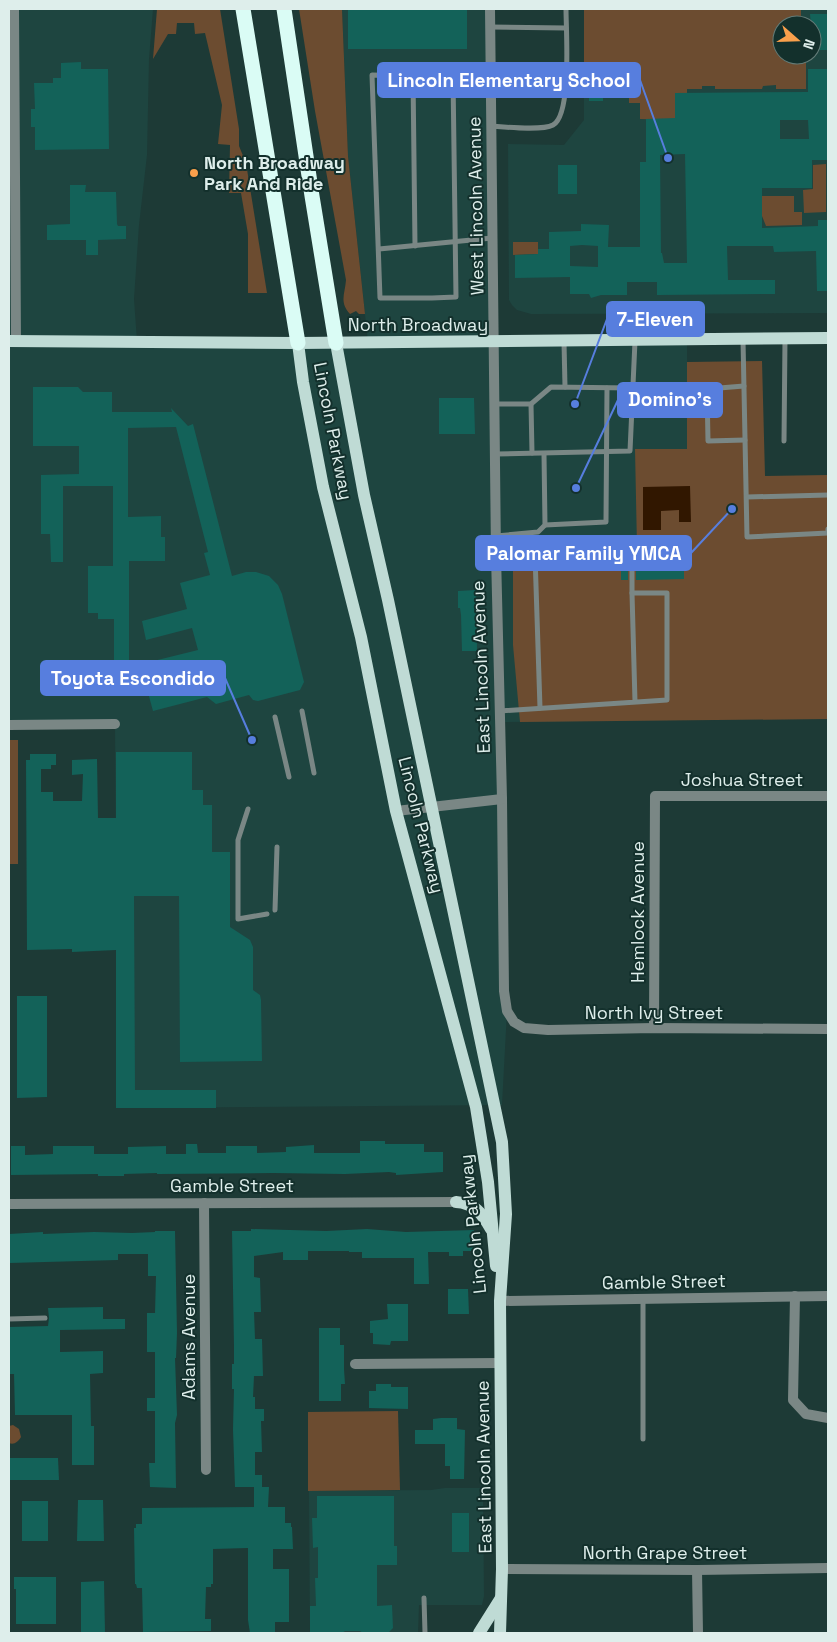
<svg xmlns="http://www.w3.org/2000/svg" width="837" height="1642" font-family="'Space Grotesk',sans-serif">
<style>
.built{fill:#1e4540;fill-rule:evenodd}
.green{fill:#6c4c30}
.water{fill:#311700}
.building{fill:#136259;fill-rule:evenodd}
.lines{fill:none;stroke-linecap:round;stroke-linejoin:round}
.service{stroke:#7a8785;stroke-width:5}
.minor{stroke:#7a8785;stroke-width:10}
.primary{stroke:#bfdbd5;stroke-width:12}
.motorway{stroke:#dafcf5;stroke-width:15}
.poi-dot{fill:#f9a04c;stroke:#13302c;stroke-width:2}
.labels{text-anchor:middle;stroke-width:4;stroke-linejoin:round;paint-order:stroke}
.poi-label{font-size:18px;font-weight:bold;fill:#deeeeb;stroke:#13302c;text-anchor:start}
.street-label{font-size:18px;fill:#deeeeb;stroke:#13302c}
.leader{fill:none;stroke:#577ede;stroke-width:2}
.callout-dot{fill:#577ede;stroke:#13302c;stroke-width:2}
.callout{fill:#577ede;stroke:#577ede;stroke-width:2}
.callout-label{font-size:19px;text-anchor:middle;font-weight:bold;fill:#fff}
</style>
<rect width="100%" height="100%" fill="#1d3a36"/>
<!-- built -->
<g class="built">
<path d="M9,9H153L149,59L147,155L139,225L134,299L137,341L368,342L348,156L342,9H490L494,342L687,340V449H635L689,542L686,720L501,722L507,1011L502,1105L118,1108L115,725H9Z"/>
<path d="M584,9H828V313L531,314L517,310L512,305L509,300L508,144L564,145L584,120ZM782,25H812V55H782Z"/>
<path d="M445,1488H483L484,1596L482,1605H419L418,1633H310L309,1491L431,1490Z"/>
</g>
<!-- green -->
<g class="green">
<path d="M157,9H220L239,129V146L246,163L267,293H248V234L241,193H229L230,145L218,144L222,105L205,33L195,34L194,23H177L176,34H168L153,59Z"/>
<path d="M299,9H342L348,156L365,314H359L356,311L350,314C339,302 345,294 346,280L315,111Z"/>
<path d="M584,9H801V25H782V55H806V89H776V85L763,86L762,89H715V86H702V89H687V93H675V120L640,119V103H629V98L603,97V86H584Z"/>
<path d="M826,164V212L804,213L803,190L813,189V165Z"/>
<path d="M762,196H794V212H802V225L766,226L762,216Z"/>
<path d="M513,242H538V254L513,255Z"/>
<path d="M762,361L765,476L828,475V719L520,722L513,645V548L637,547L635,449H687V362Z"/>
<rect x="9" y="740" width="9" height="124"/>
<path d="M398,1411L400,1490L308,1491V1412Z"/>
<path d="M13,1425L19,1429L21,1437C18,1442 14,1445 9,1443V1426Z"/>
</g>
<!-- water -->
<path class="water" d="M690,486L691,522H679V510L661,511V530H643V487Z"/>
<!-- building -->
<g class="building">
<rect x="348" y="9" width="119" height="40"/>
<path d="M810,14H828V50H817L818,35H812Z"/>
<path d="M81,62V69H108L109,149L35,150V127H31V109H35L34,83H53V78H61V63Z"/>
<path d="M808,69H828V160H812V188H762V228L818,226V220H828V291H817L816,251L774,252L773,246H727L728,280H775V294L657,295V282H627V295H601L591,298L589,294H570V277L515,278V255L538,254V249H549V232L581,231V224L609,225L608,247H640V162H646V119L675,118V93L808,92ZM780,120H808L809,139H780ZM685,154L687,263H664L662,253H661L660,155ZM582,245L598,246V267L570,266V246Z"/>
<rect x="589" y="86" width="14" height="15"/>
<rect x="558" y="165" width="19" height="29"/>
<path d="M70,185H86L85,192H116L117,224L118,226H126V239L98,240V255H86V240H47V225L70,224Z"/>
<path d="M33,387H78L83,392H112V412H172L171,408L188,426L193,424L232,576L246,572H256L269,576L278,585L282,594L304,682L300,690L258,701L253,700L249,695L216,704L207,697L153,711L144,678L103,677V674L114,671V619H98V613H88V566H113V486H63V562H51L50,534H41V475L79,474V446H33ZM176,427L208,552L204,553L210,575L180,583L187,609L142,621L146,640L192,628L198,650L129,667V561H165V537H161V516L128,517V428Z"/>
<path d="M439,398H474L475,434H439Z"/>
<path d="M621,547H684V579L636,580V567L673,566L676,564V561L672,558L630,559L628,563V580H621Z"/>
<path d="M476,590L477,651H462L461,615L460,608H458V591Z"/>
<path d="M116,752H192V790H203V805H212V852H230V927L250,940L253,947V990L260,995L261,1000L262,1061L180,1062L179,896H134L135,1090H216V1108H116V950L72,952V949L27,950L26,760H30V754H56V765H51V769H41V792H53V801H82L83,774L72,775V760L97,759L98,818H116Z"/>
<path d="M17,996H47V1097L17,1098Z"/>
<path d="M360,1141H385V1144H424V1152H443V1172L396,1175V1173L389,1172L345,1174L273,1173L157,1174V1173L124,1174V1176H98V1174L11,1175V1146H25V1155L53,1154V1146H94V1154H128V1147L166,1146V1154H186V1144H197L198,1153H226V1146H257V1153L286,1152V1147L314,1145V1153H360Z"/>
<path d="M251,1229L326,1231L367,1229L406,1232L474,1230V1251H463V1256H449V1252H428L429,1284H414V1258H362V1252H349V1251H308V1260H283V1252L254,1256V1277L260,1278L261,1312H254L255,1339H262L263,1376H254L253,1397H255V1409H264V1421H261L262,1452H255V1475H262V1487H260H269L268,1507H285V1523H291V1527H292L293,1549H273V1569H289V1622H275V1633H250L248,1620V1548L213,1549V1584H211V1587H206L205,1619H211V1631L143,1632L142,1588H137L136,1584H135L134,1528H136V1524H142V1508L254,1507V1487H235L233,1429L234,1389H232V1364H234V1346L232,1231H251Z"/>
<path d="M155,1231H175L177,1333L176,1358H175L177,1415L175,1423L176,1488L150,1487L149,1463H155V1411H147V1398H155V1352H147V1313H155L156,1276H148V1254H118V1260L9,1263V1234L43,1232V1234L94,1232L132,1233L155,1232Z"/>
<path d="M448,1289H468L469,1314H448Z"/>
<path d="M387,1304H408V1341H391L390,1345L373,1344V1333H370V1321L388,1319Z"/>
<path d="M103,1307V1319H125V1329L60,1330V1352L103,1351V1373L90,1374L91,1426H94V1465H72V1415H15L14,1374H9V1327L48,1326L49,1318L48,1308Z"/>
<path d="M319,1328H340V1345H344V1369L345,1384H341V1401H319Z"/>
<path d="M376,1384H391V1387H408V1409L369,1408V1391H376Z"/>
<path d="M441,1418H457V1429L465,1430L464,1479H450V1466H445V1444H415V1430H433V1419Z"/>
<path d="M9,1458H58L59,1480H9Z"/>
<path d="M317,1496H394V1546H397V1565H377V1606L392,1605L393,1628L388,1633H363L360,1631H345L342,1633H310V1606H316L315,1578H318V1547L313,1548L312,1518H317Z"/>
<path d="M78,1500H103L104,1541H77Z"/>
<rect x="22" y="1501" width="26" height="40"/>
<rect x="452" y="1513" width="17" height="39"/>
<path d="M14,1577H56V1624H16V1589H14Z"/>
<path d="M104,1581L105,1633H81V1582Z"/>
</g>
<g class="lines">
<!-- service -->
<g class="service">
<path d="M490,27L566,28"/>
<path d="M372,75L453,77L456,297L432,298H380Z"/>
<path d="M413,76L415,246"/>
<path d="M453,77H490"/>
<path d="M491,126C505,127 542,131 553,125C572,115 566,30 566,9"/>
<path d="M379,249L492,238"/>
<path d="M743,340L747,537L828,533V529"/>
<path d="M564,342L565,387"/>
<path d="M744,386L707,389L708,441L745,440"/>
<path d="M494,404H531L551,387L632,388"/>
<path d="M531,404L532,453"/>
<path d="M784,441L785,339"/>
<path d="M496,454L630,451L635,341"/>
<path d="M747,497L828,495"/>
<path d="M545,525L606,522L607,388"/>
<path d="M496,536L538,532L545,525L544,454"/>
<path d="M496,555H535L540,708"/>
<path d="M632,593V563L672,562"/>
<path d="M302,711L314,773"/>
<path d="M500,711L667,700V593H632L635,702"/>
<path d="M275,717L289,777"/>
<path d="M248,809L238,840V919L267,914"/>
<path d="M275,910L277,847"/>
<path d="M9,1319L45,1318"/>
<path d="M643,1439V1299"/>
<path d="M424,1598L425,1633"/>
</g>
<!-- minor -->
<g class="minor">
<path d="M14,9L16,341"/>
<path d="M490,9L496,555L502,799L504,991L507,1011L514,1022L524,1028L548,1030L654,1028L828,1029"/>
<path d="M9,725L115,724"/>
<path d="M396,811L502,799"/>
<path d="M654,1028L655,796H828"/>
<path d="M204,1203L206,1470"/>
<path d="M9,1204L456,1202"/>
<path d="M795,1296L793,1400L806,1414L828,1418"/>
<path d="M500,1301L828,1296"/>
<path d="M355,1364L500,1363"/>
<path d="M502,1569L697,1570L828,1568"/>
<path d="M697,1570L698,1633"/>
</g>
<!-- primary -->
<g class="primary">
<path d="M9,341L298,343L828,338"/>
<path d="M298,343L303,382L323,487L361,637L396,811L476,1107L488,1182L496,1266"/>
<path d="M336,343L364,495L388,600L502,1142L506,1214L500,1301L502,1569L500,1633"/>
<path d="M456,1202C474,1203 482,1213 491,1229"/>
<path d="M479,1633L501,1598"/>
</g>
<!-- motorway -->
<g class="motorway">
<path d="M243,9L298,343"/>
<path d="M284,9L312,196L336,343"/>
</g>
</g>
<!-- markers -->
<circle class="poi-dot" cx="194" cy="173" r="5"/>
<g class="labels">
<!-- poi labels -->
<g class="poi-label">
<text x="204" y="169">North Broadway<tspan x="204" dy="21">Park And Ride</tspan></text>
</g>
<!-- street labels -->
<g class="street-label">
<text transform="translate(476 206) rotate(-91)" y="6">West Lincoln Avenue</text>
<text x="418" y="331">North Broadway</text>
<text transform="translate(333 431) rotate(79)" y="6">Lincoln Parkway</text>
<text transform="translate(481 667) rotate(-92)" y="6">East Lincoln Avenue</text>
<text x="742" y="786">Joshua Street</text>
<text transform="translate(421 825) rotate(76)" y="6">Lincoln Parkway</text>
<text transform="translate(638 912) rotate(-90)" y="6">Hemlock Avenue</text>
<text x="654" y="1019">North Ivy Street</text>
<text x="232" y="1192">Gamble Street</text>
<text transform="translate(473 1224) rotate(-96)" y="6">Lincoln Parkway</text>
<text transform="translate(664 1282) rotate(-1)" y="6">Gamble Street</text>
<text transform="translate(189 1337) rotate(-90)" y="6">Adams Avenue</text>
<text transform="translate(484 1467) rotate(-91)" y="6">East Lincoln Avenue</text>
<text x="665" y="1559">North Grape Street</text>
</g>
</g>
<!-- callouts -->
<path class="leader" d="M668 158L640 80M575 404L607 319M576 488L618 400M732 509L691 553M252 740L225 678"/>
<g class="callout-dot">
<circle cx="668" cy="158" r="5"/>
<circle cx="575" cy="404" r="5"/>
<circle cx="576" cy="488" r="5"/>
<circle cx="732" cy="509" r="5"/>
<circle cx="252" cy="740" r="5"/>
</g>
<g class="callout">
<rect x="378" y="63" width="262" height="34" rx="5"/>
<rect x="607" y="302" width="97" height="34" rx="5"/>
<rect x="618" y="383" width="104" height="34" rx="5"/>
<rect x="476" y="536" width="215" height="34" rx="5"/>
<rect x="41" y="661" width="184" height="34" rx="5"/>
</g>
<g class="callout-label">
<text x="509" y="87">Lincoln Elementary School</text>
<text x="655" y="326">7-Eleven</text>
<text x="670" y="406">Domino's</text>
<text x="584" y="560">Palomar Family YMCA</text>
<text x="133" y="685">Toyota Escondido</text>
</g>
<!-- border -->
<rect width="837" height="1642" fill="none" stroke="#deeeeb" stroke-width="20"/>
<!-- north arrow -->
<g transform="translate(797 40) rotate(110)"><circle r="24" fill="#13302c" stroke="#647c78"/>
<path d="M0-4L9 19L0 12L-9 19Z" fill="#f9a04c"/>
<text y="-8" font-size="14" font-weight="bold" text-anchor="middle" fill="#deeeeb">N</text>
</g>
</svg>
